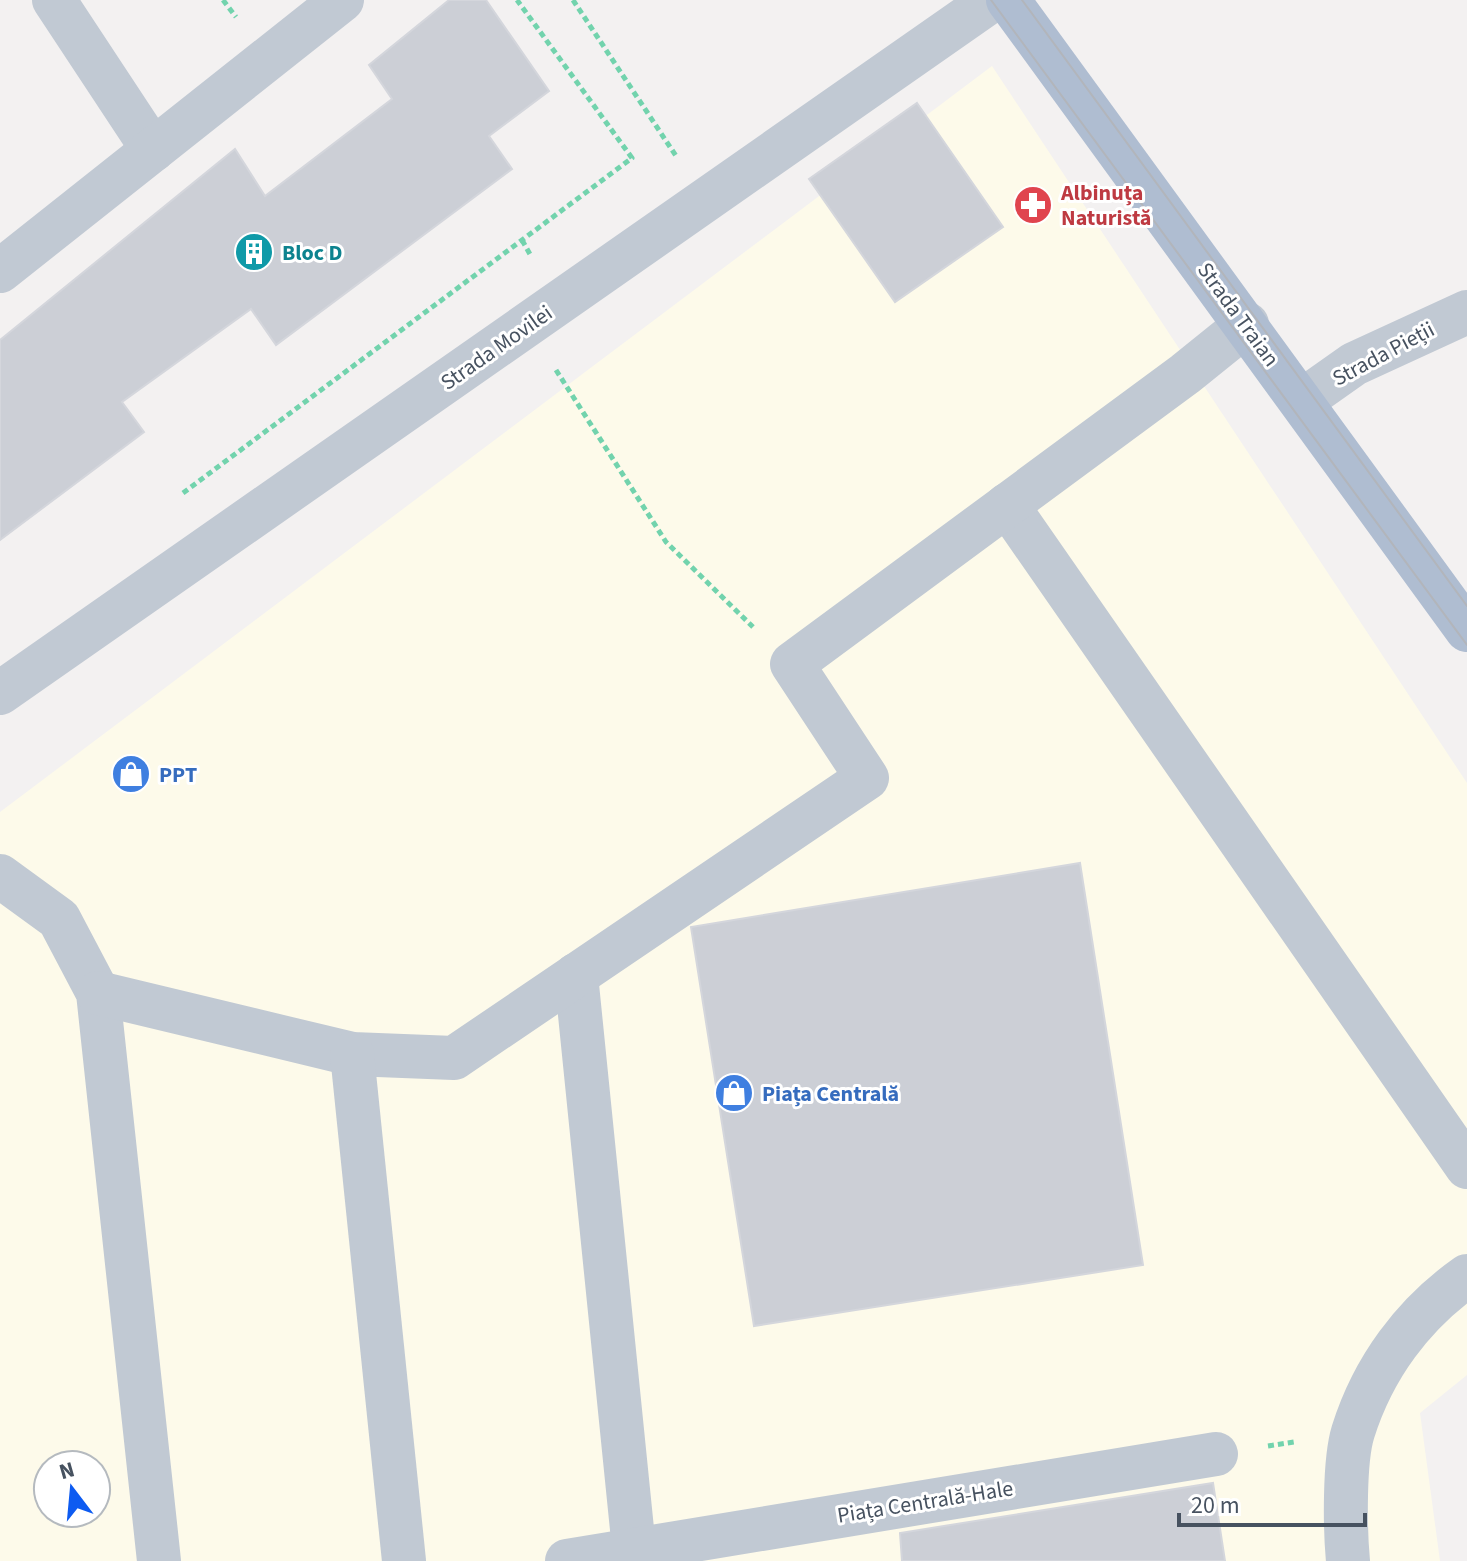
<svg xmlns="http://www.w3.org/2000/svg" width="1467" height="1561" font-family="'Source Sans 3',sans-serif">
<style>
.commercial{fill:#fdfaea;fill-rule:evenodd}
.building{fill:#cccfd6;stroke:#d4d6dc;stroke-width:2}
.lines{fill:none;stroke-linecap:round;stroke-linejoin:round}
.path{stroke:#72d3ad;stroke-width:5;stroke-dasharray:6 4;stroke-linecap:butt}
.minor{stroke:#c1c9d3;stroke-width:44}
.major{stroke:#afbdd1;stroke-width:44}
.tram{stroke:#b2b5bb;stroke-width:2}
.labels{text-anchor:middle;stroke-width:6;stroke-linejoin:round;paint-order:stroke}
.health-label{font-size:22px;font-weight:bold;fill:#be3a42;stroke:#fff;text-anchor:start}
.culture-label{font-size:22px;font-weight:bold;fill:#0d838f;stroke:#fff;text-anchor:start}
.street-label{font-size:22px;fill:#475260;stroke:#fff}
.shop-label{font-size:22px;font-weight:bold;fill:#366cbe;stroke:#fff;text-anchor:start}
</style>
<rect width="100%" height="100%" fill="#f3f1f1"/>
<!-- commercial -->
<path class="commercial" d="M992,66L1467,783V1375L1420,1413L1440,1561H0V812ZM48,1465H96V1513H48Z"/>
<!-- building -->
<g class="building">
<path d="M449,0H486L549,91L489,136L512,169L276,345L251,309L122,402L144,432L0,540V340L235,149L265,196L392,99L369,65Z"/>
<path d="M917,103L1003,227L895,302L809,179Z"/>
<path d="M1080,863L1143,1265L754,1326L691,927Z"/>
<path d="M1213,1483L1225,1561H902L900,1533Z"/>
</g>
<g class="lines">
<!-- path -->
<g class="path">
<path d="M223,0L236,17"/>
<path d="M573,0L676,156"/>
<path d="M522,240L531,256"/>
<path d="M556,370L666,542L753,627"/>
<path d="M183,493L632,158L517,0"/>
<path d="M1268,1446L1294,1442"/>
</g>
<!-- minor -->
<g class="minor">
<path d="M54,0L153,150"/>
<path d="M0,271L342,0"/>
<path d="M1303,400L1354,364L1467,312"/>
<path d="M1007,505L1467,1167"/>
<path d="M0,693L992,0"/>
<path d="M0,876L59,919L98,993L159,1561"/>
<path d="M576,975L634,1549"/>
<path d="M98,993L352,1054L454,1058L867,778L792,664L1185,374L1247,324"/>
<path d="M352,1054L404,1561"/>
<path d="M567,1561L1216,1454"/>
<path d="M1348,1561C1345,1530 1344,1461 1353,1432C1373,1368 1413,1314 1467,1276"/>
</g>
<!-- major -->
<path class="major" d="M1008,0L1467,630"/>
<!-- tram -->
<g class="tram">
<path d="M991,0L1467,645"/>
<path d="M1022,0L1467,606"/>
</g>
</g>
<!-- icons -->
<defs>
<symbol id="pharmacy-disc" viewBox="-11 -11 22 22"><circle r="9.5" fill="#e0444e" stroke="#fff"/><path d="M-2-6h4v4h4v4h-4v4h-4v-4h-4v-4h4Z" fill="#fff"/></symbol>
<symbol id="building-disc" viewBox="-11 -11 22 22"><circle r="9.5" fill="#0f9aa8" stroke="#fff"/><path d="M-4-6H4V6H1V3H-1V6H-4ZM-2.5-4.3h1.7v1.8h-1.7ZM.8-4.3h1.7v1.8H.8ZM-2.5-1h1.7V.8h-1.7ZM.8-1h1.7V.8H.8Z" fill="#fff"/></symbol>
<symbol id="shop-disc" viewBox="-11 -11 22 22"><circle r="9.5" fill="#3f7fe0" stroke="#fff"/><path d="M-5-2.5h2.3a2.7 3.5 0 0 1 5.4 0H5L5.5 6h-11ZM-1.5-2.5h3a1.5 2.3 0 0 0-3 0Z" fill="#fff"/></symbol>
</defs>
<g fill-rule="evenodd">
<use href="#pharmacy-disc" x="1011" y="183" width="44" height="44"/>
<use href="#building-disc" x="232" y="230" width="44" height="44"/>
<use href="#shop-disc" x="109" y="752" width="44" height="44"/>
<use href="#shop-disc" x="712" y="1071" width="44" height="44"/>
</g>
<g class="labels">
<!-- health labels -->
<g class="health-label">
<text x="1061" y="200">Albinuța<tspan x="1061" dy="25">Naturistă</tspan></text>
</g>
<!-- culture labels -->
<g class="culture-label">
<text x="282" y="260">Bloc D</text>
</g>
<!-- street labels -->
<g class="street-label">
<text transform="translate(1239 314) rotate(54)" y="8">Strada Traian</text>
<text transform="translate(496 347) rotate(-35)" y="8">Strada Movilei</text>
<text transform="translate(1383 353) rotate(-28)" y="8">Strada Pieții</text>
<text transform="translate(925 1501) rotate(-9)" y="8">Piața Centrală-Hale</text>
</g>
<!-- shop labels -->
<g class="shop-label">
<text x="159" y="782">PPT</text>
<text x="762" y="1101">Piața Centrală</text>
</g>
</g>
<!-- north arrow -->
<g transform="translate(72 1489) rotate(344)"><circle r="38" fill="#ffffff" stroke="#b5babf" stroke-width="2"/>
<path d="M0-6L14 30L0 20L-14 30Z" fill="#0d5bf1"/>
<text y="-12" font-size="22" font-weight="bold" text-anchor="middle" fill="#475260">N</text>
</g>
<!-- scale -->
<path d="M1179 1513v12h186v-12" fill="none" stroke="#475260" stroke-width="4"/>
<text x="1191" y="1513" font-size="24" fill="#475260" stroke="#ffffff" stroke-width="6" paint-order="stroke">20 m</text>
</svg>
